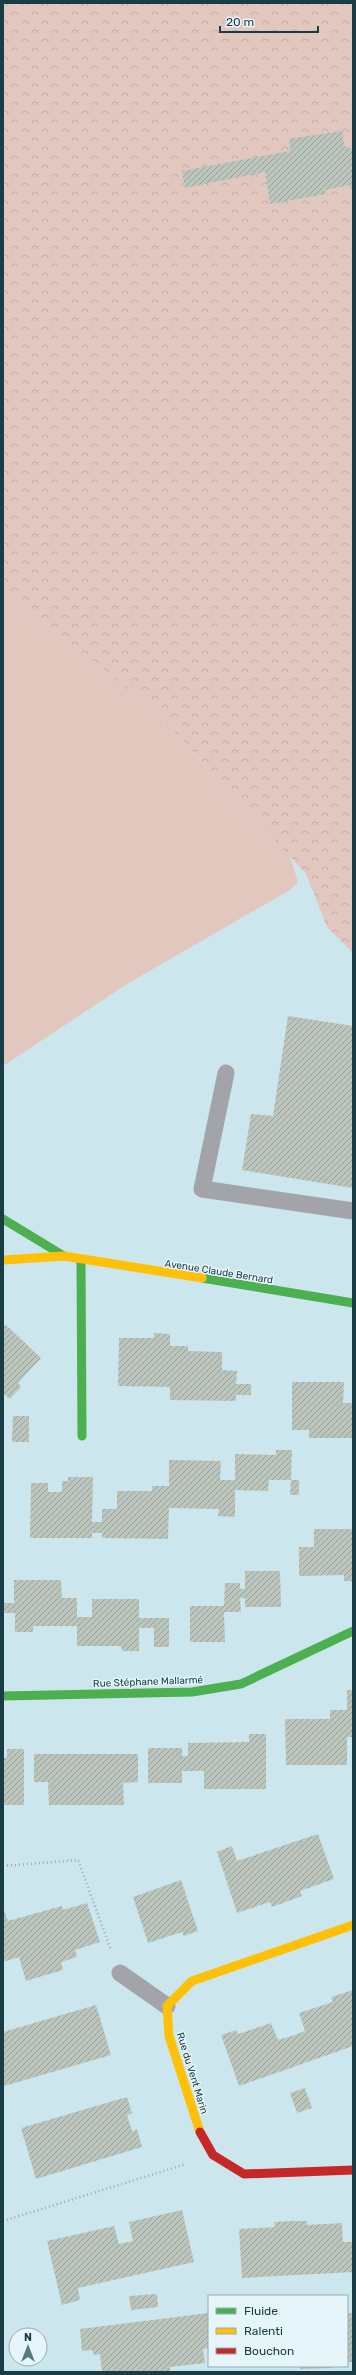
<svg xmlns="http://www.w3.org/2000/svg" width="356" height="2375" font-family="Rubik,sans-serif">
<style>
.green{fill:#e2c7bf}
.forest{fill:url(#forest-crowns)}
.building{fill:url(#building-hatch)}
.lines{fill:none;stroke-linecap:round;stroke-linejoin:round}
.path{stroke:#a1a8ad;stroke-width:2.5;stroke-dasharray:1 3;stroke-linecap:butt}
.lane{stroke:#a2a4aa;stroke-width:17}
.fast{stroke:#4caf50;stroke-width:9}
.slow{stroke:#ffc107;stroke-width:9}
.jam{stroke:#c62828;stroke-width:9}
.labels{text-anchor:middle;stroke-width:3;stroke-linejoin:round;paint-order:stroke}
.street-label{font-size:10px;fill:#1a3c45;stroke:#e6f5f9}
</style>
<defs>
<pattern id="forest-crowns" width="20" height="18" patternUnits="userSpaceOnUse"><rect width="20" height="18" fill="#e2c7bf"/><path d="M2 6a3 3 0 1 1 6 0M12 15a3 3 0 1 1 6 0" fill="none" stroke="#c1aca6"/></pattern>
<pattern id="building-hatch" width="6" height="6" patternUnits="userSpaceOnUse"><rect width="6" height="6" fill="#bcc5bc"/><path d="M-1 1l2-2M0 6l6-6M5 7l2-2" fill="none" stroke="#98a19b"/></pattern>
</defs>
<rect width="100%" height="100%" fill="#cce6ee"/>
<!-- green -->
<path class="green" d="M3,589L156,712L290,856L298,882L290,890L127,984L3,1066Z"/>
<!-- forest -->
<path class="forest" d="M3,3H353V953L327,927L306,874L156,712L3,589Z"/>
<!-- building -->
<g class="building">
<path d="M342,131L345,149L353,148V188L351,189L350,185L325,190L326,194L270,204L265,172L185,188L182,171L290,151L289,139Z"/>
<path d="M288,1016L353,1026V1188L242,1170L251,1114L273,1116Z"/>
<path d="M6,1325L41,1358L18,1383L21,1387L10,1399L3,1393V1328Z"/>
<path d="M154,1333L170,1334V1346H188V1351L222,1352V1370L237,1371L236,1384H251V1395H236V1401L170,1400V1387L118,1386L119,1338H154Z"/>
<path d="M292,1382H344L343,1403H353V1438H309V1430H292Z"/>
<path d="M13,1416H29V1442H12Z"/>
<path d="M276,1450H292L291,1480H269L268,1491L235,1490V1517L218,1516L219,1509L169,1508L168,1539L102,1538V1533H92V1538H30L31,1483H48V1492H62V1481H68V1477H93L92,1522H102V1509H117V1491H152V1486H169V1460L221,1461L220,1480H235V1454L276,1455Z"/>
<path d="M291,1480H299V1495H290Z"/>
<path d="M314,1529H353V1581H344V1575L299,1576V1547H314Z"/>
<path d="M245,1571H280L281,1607H245V1598H240L241,1612H224L225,1642H190V1606H224L225,1583H240V1589H245Z"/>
<path d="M14,1580H61L62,1598H77V1617H92V1599H139V1618H169V1647H154V1628H139V1651H122L121,1646H77V1626H33V1632H15V1613H3V1603H14Z"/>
<path d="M347,1690H353V1737H347V1765H286L285,1719H330V1710H347Z"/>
<path d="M249,1734H266V1789H204V1771H182V1783H148V1748H182V1756H188V1743L249,1742Z"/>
<path d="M7,1749H24V1805H3V1758H7Z"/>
<path d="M34,1754H138V1782L123,1783L124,1805H49L48,1782H34Z"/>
<path d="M318,1834L334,1879L300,1891L302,1896L272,1907L270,1902L237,1913L217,1852L232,1846L237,1861Z"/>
<path d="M181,1880L198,1931L184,1936L182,1932L148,1943L133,1897Z"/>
<path d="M87,1903L100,1942L75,1950L77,1957L61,1962L63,1970L26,1981L19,1957L3,1962V1907L8,1921L62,1906L63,1910Z"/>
<path d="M353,1990V2046L239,2086L221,2035L236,2030L238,2034L271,2023L278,2040L292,2036L305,2031L299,2013L333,2002L331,1997Z"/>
<path d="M96,2005L111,2055L4,2086L3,2032Z"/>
<path d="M305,2088L312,2108L297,2113L290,2093Z"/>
<path d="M127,2097L132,2113L127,2115L132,2131L137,2129L142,2147L36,2179L21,2128Z"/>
<path d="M182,2210L194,2262L78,2288L80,2300L62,2305L47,2241L114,2226L119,2244L133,2241L129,2222Z"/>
<path d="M290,2221H307V2225L342,2223L343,2242H353V2272L242,2278L239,2229L275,2227L274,2222Z"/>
<path d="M157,2294L158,2307L131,2310L129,2296Z"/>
<path d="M209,2313V2348L203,2349L205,2363L170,2367V2372H102L100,2354L94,2355L92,2350L82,2351L80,2329Z"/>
<rect x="347" y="2313" width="6" height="49"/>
<path d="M300,2366H332V2368L300,2369Z"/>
</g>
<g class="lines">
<!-- path -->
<g class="path">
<path d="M3,1866L78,1860L111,1950"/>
<path d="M3,2221L186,2164"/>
</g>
<!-- lane -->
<g class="lane">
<path d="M226,1073L202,1189L353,1211"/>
<path d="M120,1973L167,2006"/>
</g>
<!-- fast -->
<g class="fast">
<path d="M3,1219L64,1256"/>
<path d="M81,1260L82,1436"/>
<path d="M202,1278L353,1303"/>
<path d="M3,1696L192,1692L241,1684L353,1631"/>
</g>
<!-- slow -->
<g class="slow">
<path d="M3,1260L64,1256L202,1278"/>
<path d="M200,2132L169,2036L167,2006L192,1981L353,1925"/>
</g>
<!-- jam -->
<path class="jam" d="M200,2132L213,2155L244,2174L353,2170"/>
</g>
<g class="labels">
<!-- street labels -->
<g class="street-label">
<text transform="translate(219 1271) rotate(9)" y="4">Avenue Claude Bernard</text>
<text transform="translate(148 1681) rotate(-2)" y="4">Rue Stéphane Mallarmé</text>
<text transform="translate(193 2073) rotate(73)" y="4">Rue du Vent Marin</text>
</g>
</g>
<!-- border -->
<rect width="356" height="2375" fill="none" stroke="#1a3c45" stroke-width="8"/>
<!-- legend -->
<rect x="208" y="2295" width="140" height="72" fill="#e6f5f9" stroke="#94abb1"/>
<rect x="216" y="2308" width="20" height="6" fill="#4caf50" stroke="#94abb1"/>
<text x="244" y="2315" font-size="12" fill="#1a3c45">Fluide</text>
<rect x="216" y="2328" width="20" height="6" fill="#ffc107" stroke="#94abb1"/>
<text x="244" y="2335" font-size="12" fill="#1a3c45">Ralenti</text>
<rect x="216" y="2348" width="20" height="6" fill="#c62828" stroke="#94abb1"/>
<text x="244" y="2355" font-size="12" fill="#1a3c45">Bouchon</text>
<!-- north arrow -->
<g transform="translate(28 2347)"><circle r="19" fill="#e6f5f9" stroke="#94abb1"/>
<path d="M0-3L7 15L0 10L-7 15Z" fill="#587880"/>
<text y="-6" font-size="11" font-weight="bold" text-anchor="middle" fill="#1a3c45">N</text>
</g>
<!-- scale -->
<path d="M220 26v6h98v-6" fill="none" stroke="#1a3c45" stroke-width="2"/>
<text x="226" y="26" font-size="12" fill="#1a3c45" stroke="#e6f5f9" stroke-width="3" paint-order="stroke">20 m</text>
</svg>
